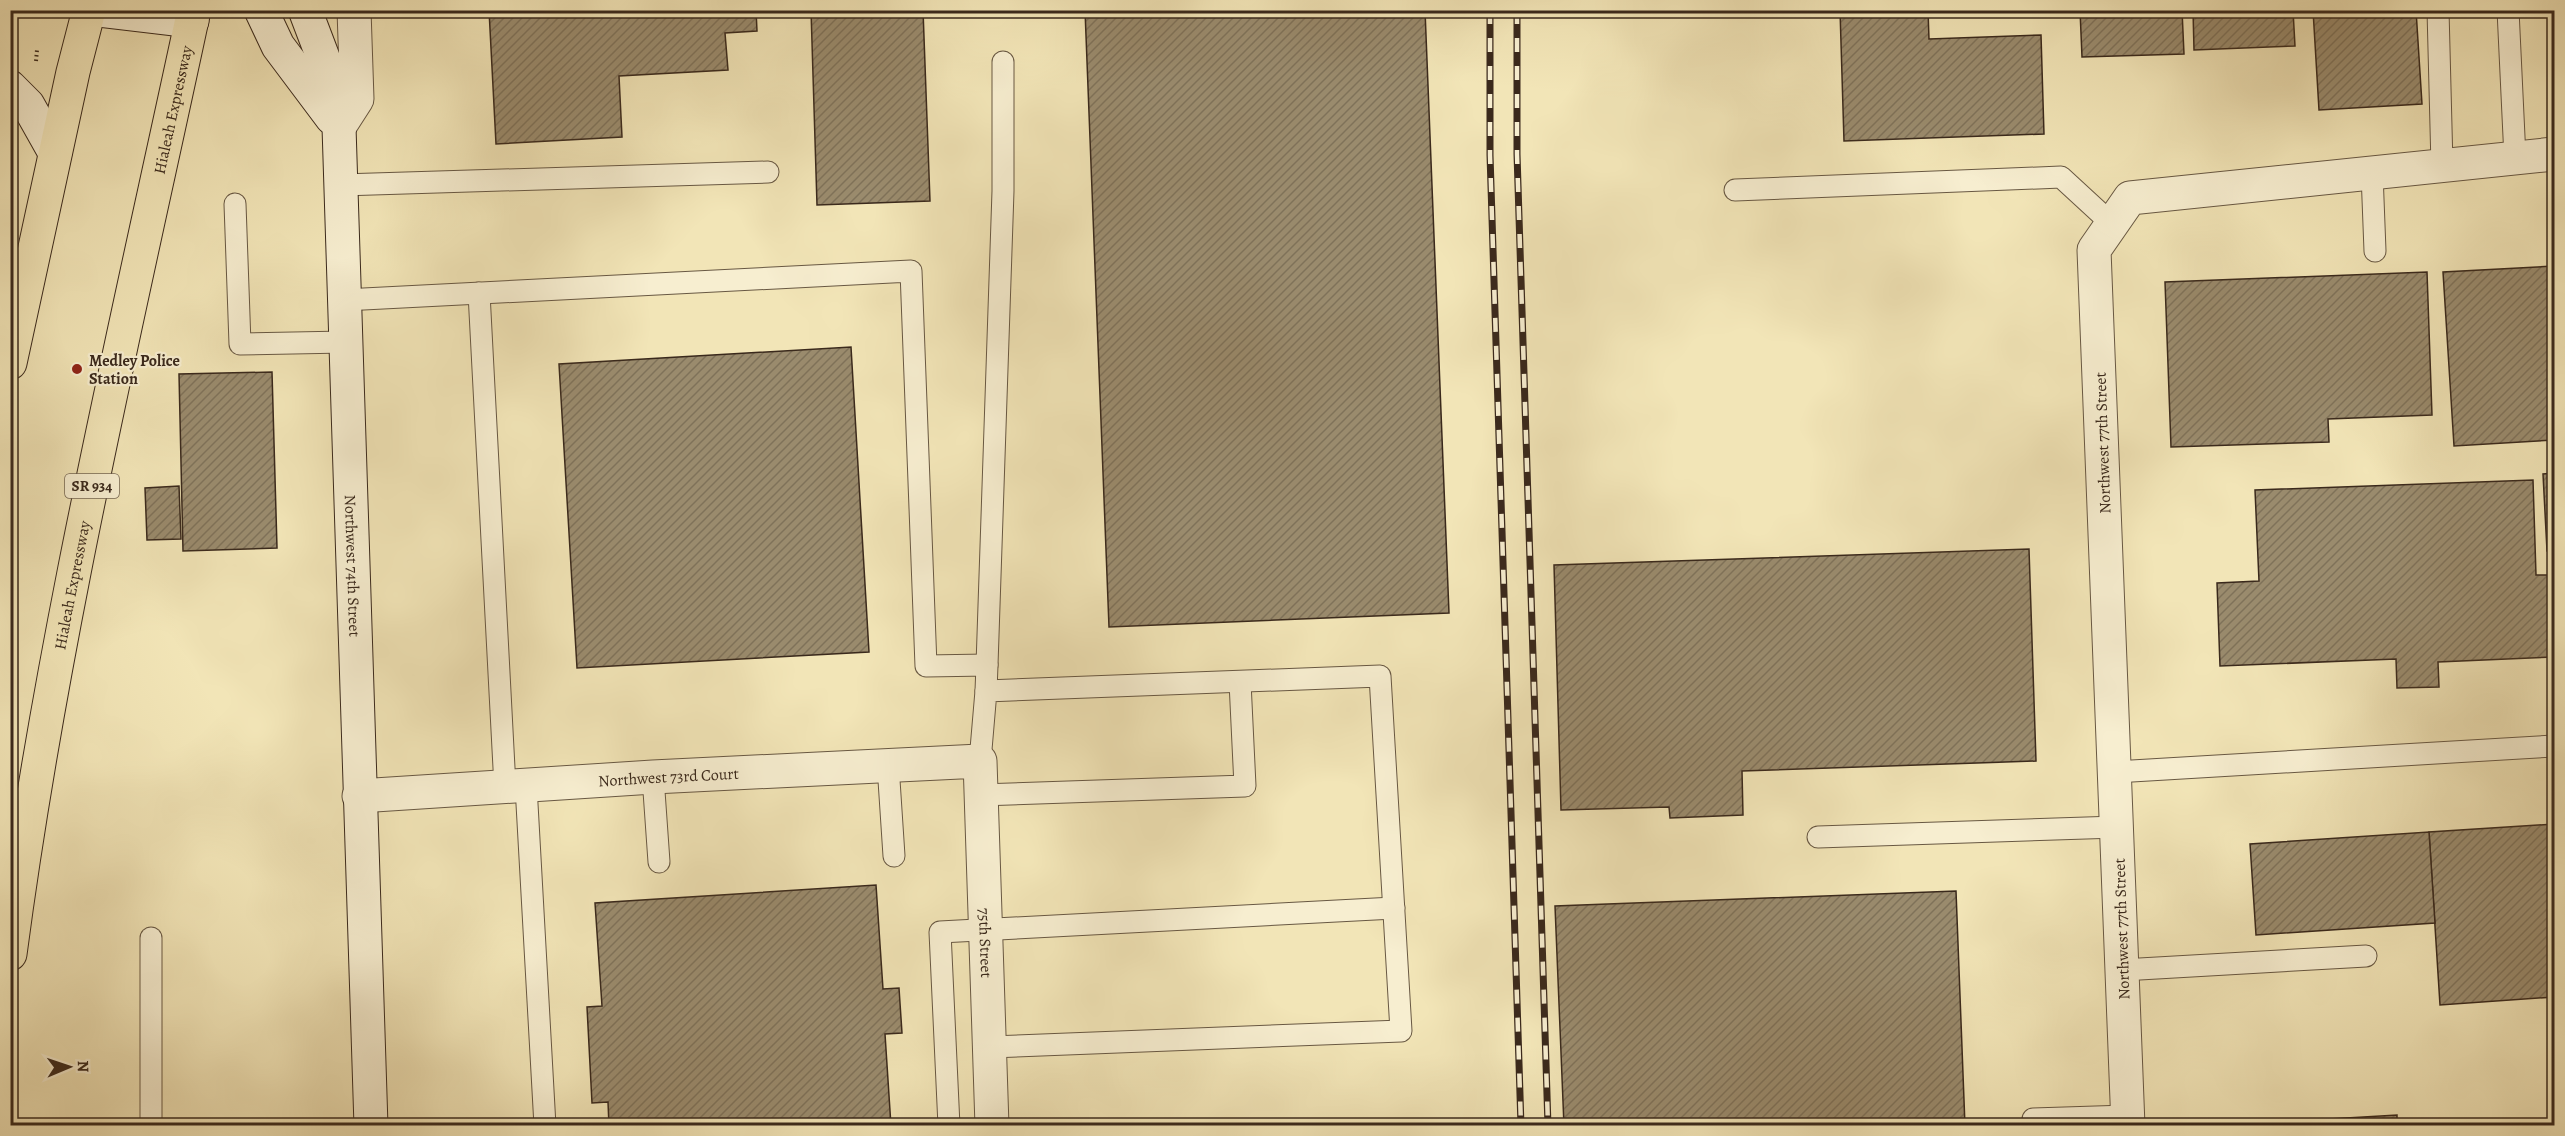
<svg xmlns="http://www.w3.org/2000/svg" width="2565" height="1136" font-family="Alegreya,serif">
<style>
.building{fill:url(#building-hatch);stroke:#3a291c;stroke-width:1.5}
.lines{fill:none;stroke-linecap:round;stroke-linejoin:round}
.lane-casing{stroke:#685843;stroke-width:23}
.street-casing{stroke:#685843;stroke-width:35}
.secondary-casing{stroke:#3a291c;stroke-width:35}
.primary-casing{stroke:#3a291c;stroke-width:35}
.path{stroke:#3a291c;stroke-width:4;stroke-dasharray:1.5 3;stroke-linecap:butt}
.lane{stroke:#f7eed0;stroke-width:21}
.street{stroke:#f7eed0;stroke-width:33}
.secondary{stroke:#f7eed0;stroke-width:33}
.primary{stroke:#f2e5b7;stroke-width:33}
.rail-casing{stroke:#3a291c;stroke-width:7}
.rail{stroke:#f7eed0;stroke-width:4.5;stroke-dasharray:14;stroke-linecap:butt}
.poi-dot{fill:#8f2418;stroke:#f7eed0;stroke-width:2}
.labels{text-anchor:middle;stroke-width:4.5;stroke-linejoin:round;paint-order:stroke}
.shield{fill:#f7eed0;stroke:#736452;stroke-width:1.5}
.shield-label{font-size:15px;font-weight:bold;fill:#3a291c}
.street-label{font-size:16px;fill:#3a291c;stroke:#f7eed0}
.poi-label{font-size:16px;font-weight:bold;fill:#3a291c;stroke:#f7eed0;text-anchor:start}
</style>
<defs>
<pattern id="building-hatch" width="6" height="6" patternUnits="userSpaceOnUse" patternTransform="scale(1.5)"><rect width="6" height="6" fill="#9a8b6d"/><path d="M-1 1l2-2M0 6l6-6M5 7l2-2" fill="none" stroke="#7f7259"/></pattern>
</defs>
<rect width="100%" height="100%" fill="#f2e5b7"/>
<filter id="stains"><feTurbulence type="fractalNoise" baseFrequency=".00333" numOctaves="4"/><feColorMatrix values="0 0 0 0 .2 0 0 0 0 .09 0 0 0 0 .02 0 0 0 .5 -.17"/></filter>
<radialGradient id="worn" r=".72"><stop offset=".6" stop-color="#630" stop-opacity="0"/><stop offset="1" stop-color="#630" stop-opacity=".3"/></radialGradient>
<!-- building -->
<g class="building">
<path d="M489,10H756L757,31L725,33L728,70L619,76L622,137L496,144Z"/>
<path d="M811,10H923L930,201L817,205Z"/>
<path d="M1085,10H1425L1449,613L1109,627Z"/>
<path d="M1840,10H1928L1929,39L2041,35L2044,134L1844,141Z"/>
<path d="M2080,10H2182L2184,54L2082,57Z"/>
<path d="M2193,10H2293L2295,46L2194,50Z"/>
<path d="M2313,10H2416L2422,104L2319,110Z"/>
<path d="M2554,266V440L2454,446L2443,272Z"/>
<path d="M2427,272L2432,415L2328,419L2329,442L2171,447L2165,282Z"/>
<path d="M851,347L869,652L577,668L559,364Z"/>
<path d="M272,372L277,548L183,551L179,374Z"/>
<path d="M2554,473V550L2547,551L2543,474Z"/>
<path d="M2533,480L2536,575H2554V657L2438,662L2439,687L2397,688L2396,659L2220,666L2217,583L2259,581L2255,490Z"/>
<path d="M179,486L181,539L147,540L145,488Z"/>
<path d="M2029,549L2036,761L1742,771L1743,815L1670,818L1669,807L1561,810L1554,565Z"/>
<path d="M2554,824V997L2440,1005L2429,832Z"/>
<path d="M2429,832L2435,923L2256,935L2250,844Z"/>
<path d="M876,885L883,989L899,988L902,1033L885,1034L891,1126H609L608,1102L592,1103L587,1007L602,1006L595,903Z"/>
<path d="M1956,891L1965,1126H1564L1555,906Z"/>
<path d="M2397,1115V1126H2223V1125Z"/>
</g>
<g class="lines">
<defs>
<g id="lane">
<path d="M2438,10L2442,166"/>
<path d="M2508,10L2515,158"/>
<path d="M2372,173L2375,251"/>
<path d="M341,185L768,172"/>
<path d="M1735,190L2061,177L2112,224"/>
<path d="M235,204L240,344L345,342"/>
<path d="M479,293L505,787"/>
<path d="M344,300L911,271L926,666L987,665L986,691"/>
<path d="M987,665L1003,191V62"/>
<path d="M980,761L986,691L1380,676L1401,1031L990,1047"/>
<path d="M888,765L894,856"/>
<path d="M2115,772L2554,746"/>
<path d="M653,777L659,862"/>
<path d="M526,786L545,1126"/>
<path d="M980,795L1245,786L1240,682"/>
<path d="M1818,837L2117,827"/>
<path d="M151,938V1126"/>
<path d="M2122,970L2366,956"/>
<path d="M949,1126L940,932L1394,908"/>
<path d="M2033,1126V1119L2127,1116"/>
</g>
<g id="street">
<path d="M339,127L357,99L354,10"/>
<path id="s1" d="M359,796L653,777L980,761L992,1126"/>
<path d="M2128,1126L2094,250L2130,198L2554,154"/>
</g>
<g id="secondary">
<path d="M99,10L192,21"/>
<path d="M261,10L278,46L332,118"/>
<path id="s2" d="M305,10L324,60L339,127L371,1126"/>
<path d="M10,87L28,105L55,153"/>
</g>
<g id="primary">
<path d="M10,363L73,72L89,10"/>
<path id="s3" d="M10,954C52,636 127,323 194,10"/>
</g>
</defs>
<!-- lane casing -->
<use href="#lane" class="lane-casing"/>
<!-- street casing -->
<use href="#street" class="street-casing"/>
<!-- secondary casing -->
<use href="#secondary" class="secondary-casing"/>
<!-- primary casing -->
<use href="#primary" class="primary-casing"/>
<!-- path -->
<path class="path" d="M36,61L37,50"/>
<!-- lane -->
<use href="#lane" class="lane"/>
<!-- street -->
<use href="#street" class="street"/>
<!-- secondary -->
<use href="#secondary" class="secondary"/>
<!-- primary -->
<use href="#primary" class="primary"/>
<defs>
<g id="rail">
<path d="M1490,10V155L1521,1126"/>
<path d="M1517,10V154L1548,1126"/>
</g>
</defs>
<!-- rail casing -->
<use href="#rail" class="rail-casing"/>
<!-- rail -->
<use href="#rail" class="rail"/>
</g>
<!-- markers -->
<circle class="poi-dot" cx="77" cy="369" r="6"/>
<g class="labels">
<!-- shield labels -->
<rect class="shield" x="65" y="474" width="54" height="24" rx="4.5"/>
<g class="shield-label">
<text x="92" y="491">SR 934</text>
</g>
<!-- street labels -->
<g class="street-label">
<text dy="6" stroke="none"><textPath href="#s3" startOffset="860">Hialeah Expressway</textPath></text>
<text transform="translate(2102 443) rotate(-92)" y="6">Northwest 77th Street</text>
<text dy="6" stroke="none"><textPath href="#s2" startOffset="561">Northwest 74th Street</textPath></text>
<text dy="6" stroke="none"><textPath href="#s3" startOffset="374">Hialeah Expressway</textPath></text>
<text dy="6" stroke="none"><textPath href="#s1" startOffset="310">Northwest 73rd Court</textPath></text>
<text transform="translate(2121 929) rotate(-92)" y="6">Northwest 77th Street</text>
<text dy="6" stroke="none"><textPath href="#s1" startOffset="804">75th Street</textPath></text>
</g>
<!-- poi labels -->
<g class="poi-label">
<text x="89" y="366">Medley Police<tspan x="89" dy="18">Station</tspan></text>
</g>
</g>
<!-- margin -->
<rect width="2565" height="1136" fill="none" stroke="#f2e5b7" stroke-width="36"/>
<rect x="12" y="12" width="2541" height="1112" fill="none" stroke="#3a291c" stroke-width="3"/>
<rect x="18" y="18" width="2529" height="1100" fill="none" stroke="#3a291c" stroke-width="1.5"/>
<!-- north arrow -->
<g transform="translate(69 1067) rotate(88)" stroke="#f7eed0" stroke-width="4.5" paint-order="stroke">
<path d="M0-4.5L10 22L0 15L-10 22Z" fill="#3a291c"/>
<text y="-9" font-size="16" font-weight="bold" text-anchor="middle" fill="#3a291c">N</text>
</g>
<rect width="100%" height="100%" filter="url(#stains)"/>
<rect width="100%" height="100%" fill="url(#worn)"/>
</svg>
